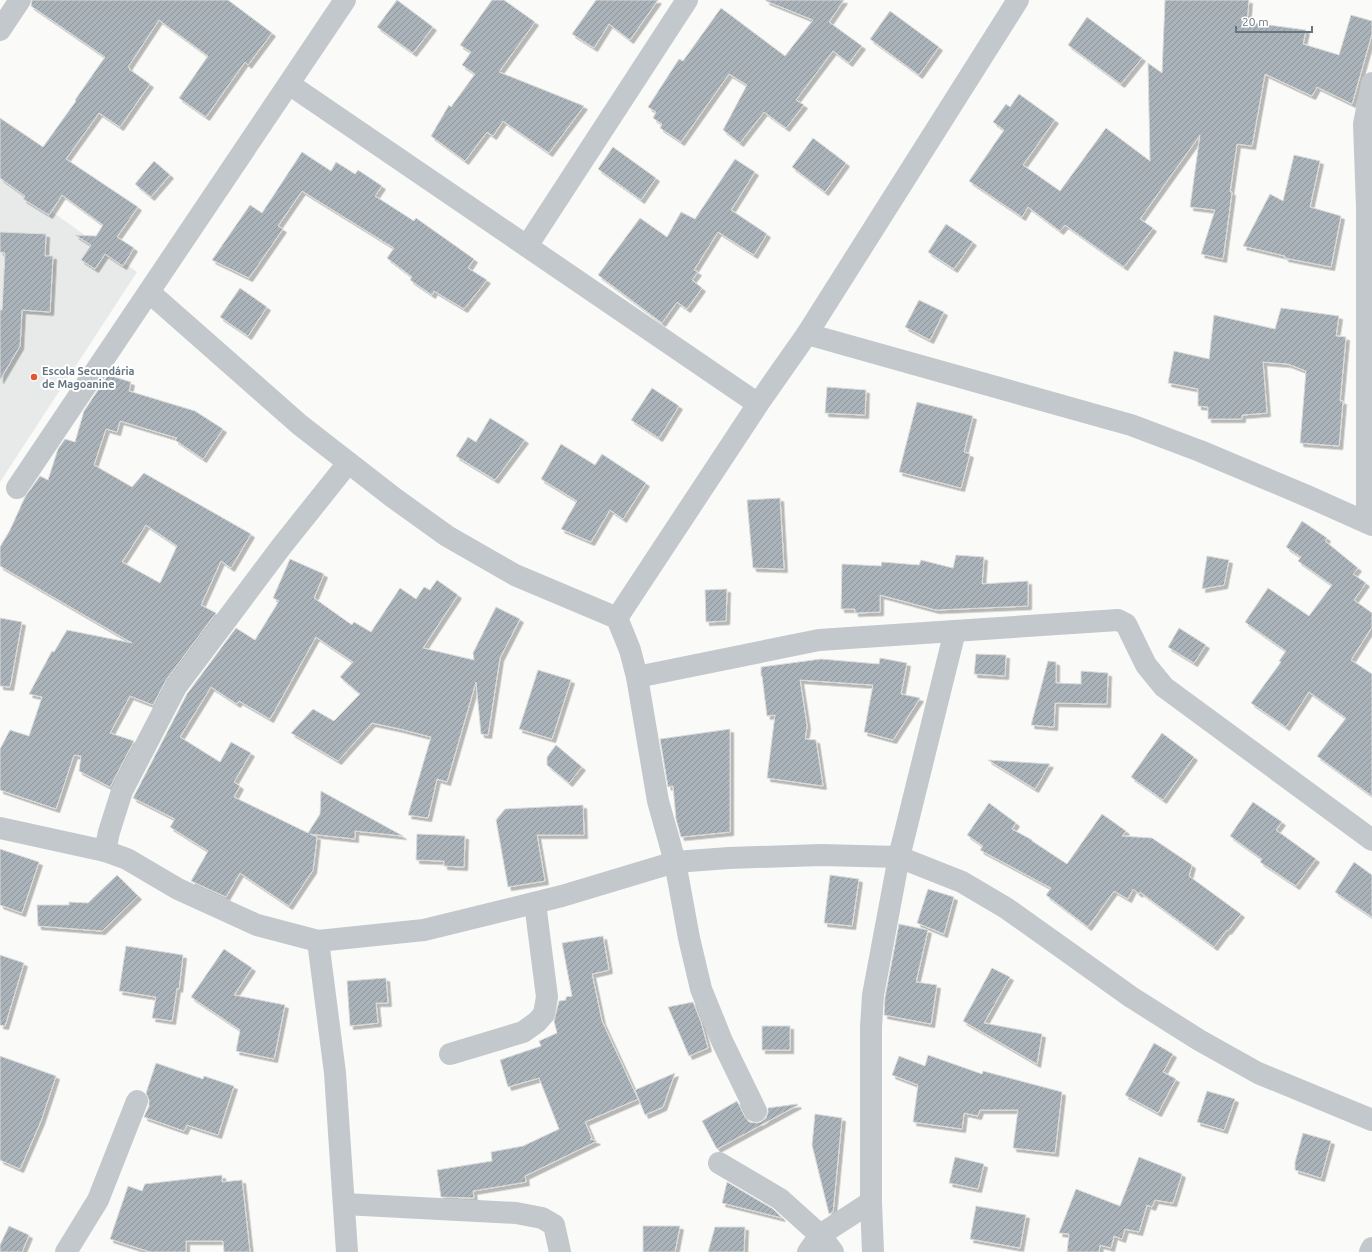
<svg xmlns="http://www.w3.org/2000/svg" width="1372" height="1252" font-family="Ubuntu,sans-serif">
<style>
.built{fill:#e8e9e9}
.building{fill:url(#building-hatch);stroke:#dcdcda;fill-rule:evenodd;filter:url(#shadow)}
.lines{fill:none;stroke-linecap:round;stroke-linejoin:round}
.minor{stroke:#c3c8cc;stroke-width:22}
.poi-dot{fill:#e4572e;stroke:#fff;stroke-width:1.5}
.labels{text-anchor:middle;stroke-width:4;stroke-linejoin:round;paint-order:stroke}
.poi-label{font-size:11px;font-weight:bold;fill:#657683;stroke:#fff;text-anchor:start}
</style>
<defs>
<pattern id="building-hatch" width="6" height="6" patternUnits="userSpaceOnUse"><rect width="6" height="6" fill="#aab3b9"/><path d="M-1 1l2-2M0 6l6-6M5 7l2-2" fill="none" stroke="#8e969c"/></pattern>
<filter id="shadow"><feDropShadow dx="3.5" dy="3.5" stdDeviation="0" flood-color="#0004"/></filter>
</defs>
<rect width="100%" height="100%" fill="#fafaf8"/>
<!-- built -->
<path class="built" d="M0,175L137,272L0,482Z"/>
<!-- building -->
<g class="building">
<path d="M32,0H228L272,33L248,65L245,62L206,117L179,98L208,56L159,20L128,67L130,68L129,69L150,84L120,127L99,113L66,159L138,207L117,237L134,248L123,266L105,254L95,269L81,260L91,245L75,235L96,236L103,225L62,195L49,215L23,199L25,196L0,178V118L43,147L76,101L75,100L105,57L31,6Z"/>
<path d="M397,0L433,27L413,53L377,27Z"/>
<path d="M492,0H504L535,22L499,72L584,106L549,153L503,121L493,136L487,132L465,161L431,136L449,105L451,107L475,74L462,65L471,52L460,45Z"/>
<path d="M596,0H658L630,40L609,24L594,48L572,34Z"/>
<path d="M766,0H844L829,22L862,46L849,63L833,51L796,100L804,105L786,128L764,112L740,143L723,130L747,85L729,74L681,142L660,128L662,124L653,118L656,112L648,107L679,59L683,61L721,8L785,56L813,20L766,1Z"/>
<path d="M1165,0H1249L1247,22L1306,30L1303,44L1339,55L1351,15L1372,21V34L1352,104L1317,87L1312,96L1265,74L1252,146L1237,144L1230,192H1232L1223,259L1201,254L1215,210L1190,207L1200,135L1140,219L1153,228L1124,267L1065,225L1060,231L1028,207L1022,217L969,181L1004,130L993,122L1006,104L1010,107L1019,94L1055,120L1023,165L1060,191L1106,128L1150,161L1148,63L1162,73Z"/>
<path d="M890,11L939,47L919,75L870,39Z"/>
<path d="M1087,17L1142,58L1121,84L1068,45Z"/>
<path d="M813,138L846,163L825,192L792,167Z"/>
<path d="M613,147L656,178L641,200L598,169Z"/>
<path d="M302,152L331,171L336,162L355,174L358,170L382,186L375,196L414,221L416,218L474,259L468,268L487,280L464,309L434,291L432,295L410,280L412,277L387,258L394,248L302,191L278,226L283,229L249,278L212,260L250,205L262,213Z"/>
<path d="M1294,155L1320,161L1310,207L1341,216L1331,267L1285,258V256L1243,246L1270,194L1283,201Z"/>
<path d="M735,159L755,172L731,210L767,234L754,255L718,232L694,270L698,272L692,280L702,288L687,309L677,302L662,323L598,275L640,218L667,237L681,212L695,219Z"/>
<path d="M154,161L170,175L151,197L135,184Z"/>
<path d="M946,224L973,242L954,269L928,252Z"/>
<path d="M0,232L46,234L45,256H53L50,312L22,310L20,346L0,380V310H2L5,253L0,252Z"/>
<path d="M240,288L267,307L248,336L220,317Z"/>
<path d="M919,300L944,312L930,340L905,327Z"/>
<path d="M1281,308L1339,316L1336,336L1346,337L1340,401H1343L1339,446L1300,443L1306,371L1288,364L1263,362L1267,413L1242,415V419H1208V407L1198,406V389L1168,383L1174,351L1209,359L1214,315L1275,329Z"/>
<path d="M108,375L131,382L129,391L195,411L223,429L203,459L175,440L177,438L120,421L117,432L106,429L94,465L132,487L144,473L251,534L231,568L221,561L201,605L216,613L166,680L153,705L130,696L110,733L134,741L110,787L79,771L81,756L74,755L56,809L0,790V749L10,730L29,736L42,697L29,694L52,651L54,652L67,630L132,643L0,566V547L10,530L25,497L40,476L48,480L58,449L65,439L75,442L84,411ZM146,525L177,546L160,583L122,562Z"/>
<path d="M827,387L866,390L865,415L825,413Z"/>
<path d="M652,388L679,406L659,438L631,420Z"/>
<path d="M917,402L973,416L964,452L970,454L961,488L899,472Z"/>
<path d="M490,418L525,440L495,480L456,456L468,437L476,442Z"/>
<path d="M561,444L595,465L602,454L646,483L623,519L610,510L591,542L561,529L577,501L541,479Z"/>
<path d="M780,498L784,569L753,568L747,500Z"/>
<path d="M1302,521L1327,538L1325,541L1358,568L1353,574L1366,583L1354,600L1372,613V627L1351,660L1372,674V796L1317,756L1346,718L1309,692L1286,727L1251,703L1281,662L1279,661L1286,651L1245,622L1268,588L1309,616L1332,585L1298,561L1301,557L1286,547Z"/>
<path d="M956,555L984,557L982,584L1028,581V606L936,610L880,595V612L855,613V609H841L842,564L881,566L882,562L919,565L921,560L953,568Z"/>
<path d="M1207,556L1229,560L1224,585L1202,589Z"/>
<path d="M290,559L324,574L314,598L352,625L354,622L371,632L400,588L416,599L424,587L430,590L437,580L458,595L423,648L474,660L473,653L496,607L520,619L500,658L488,735L481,734L476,682L447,782L437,779L428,818L408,815L431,737L400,729L372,723L338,761L291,733L313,709L334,721L360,694L340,677L353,662L316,637L270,719L239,701L237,704L211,687L180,737L220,762L231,742L251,753L234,782L240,786L234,797L308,833L320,814L321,791L403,836L355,831V839L310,834L317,837L313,870L289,906L240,873L226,897L191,881L208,851L170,827L175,819L133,798L187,694L236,628L255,640L279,601L273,598Z"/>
<path d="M727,589L726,621L706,622L705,590Z"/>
<path d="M0,618L22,622L10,687L0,686Z"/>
<path d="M1179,628L1206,645L1194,663L1168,647Z"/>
<path d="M976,654L1006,655L1005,676L974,674Z"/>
<path d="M880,658L907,663L901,694L920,698L893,740L864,732L873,685L800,680L807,726L805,739L816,740L823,786L767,778L775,715L767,716L762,676H761V667L821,659L879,664Z"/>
<path d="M1048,661L1056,662V683L1081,684V671L1108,673L1107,704L1055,703L1054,727L1031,725Z"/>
<path d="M538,670L571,680L552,739L519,729Z"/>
<path d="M730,729V832L681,837L676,819L673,786L668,787L660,739Z"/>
<path d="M1162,733L1194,757L1163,800L1131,777Z"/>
<path d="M556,745L582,767L569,783L547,765V757Z"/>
<path d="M988,760L1050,764L1035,789Z"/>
<path d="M1253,802L1282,822L1276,830L1316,859L1296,886L1260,862L1262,859L1230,836Z"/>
<path d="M989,803L1016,823L1012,829L1032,840V841L1067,864L1102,814L1126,831L1122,836L1152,838L1192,865L1189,876L1241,914L1228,931L1227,930L1214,947L1140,892L1139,894L1133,889L1128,899L1114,891L1088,927L1046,895L1051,888L980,850L983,846L967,835Z"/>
<path d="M583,805L584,835H537L545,881L508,887L496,820L505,809Z"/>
<path d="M417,834L465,836L464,867L444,866V861L416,860Z"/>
<path d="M0,849L39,862L22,913L0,905Z"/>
<path d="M1354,862L1372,875V917L1335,892Z"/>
<path d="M117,875L138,896L102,931L38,926L37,905H69V902L88,903Z"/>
<path d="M830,875L859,879L852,926L824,923Z"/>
<path d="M928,889L954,897L944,934L917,923Z"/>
<path d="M899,924L928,930L916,982L937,985L931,1024L884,1015L885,997Z"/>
<path d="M603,936L609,970L592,974L602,1021L638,1099L585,1122L592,1138L590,1139L597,1141L525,1176L526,1182L473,1191L474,1198L441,1197L437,1170L492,1161L491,1152L523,1146L559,1129L539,1078L508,1087L500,1060L541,1046L539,1041L557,1033L554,1021L559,1001L566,1000V997L572,996L562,943Z"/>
<path d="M126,946L183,955L179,989L177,988L172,1021L152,1018L156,997L119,991Z"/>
<path d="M224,949L252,968L234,995L285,1005L274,1059L236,1051L240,1030L191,997Z"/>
<path d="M0,955L24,963L5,1026L0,1025Z"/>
<path d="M992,968L1010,977L984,1023L1042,1034L1037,1064L963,1021Z"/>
<path d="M386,978L388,1003H376L378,1023L350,1026L347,981Z"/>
<path d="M693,1002L701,1022L708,1048L689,1056L668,1007Z"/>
<rect x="762" y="1026" width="28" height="24"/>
<path d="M1154,1043L1173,1054L1163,1072L1176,1079L1158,1113L1125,1095Z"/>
<path d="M928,1055L982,1074L983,1071L1062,1092L1055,1153L1013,1148L1018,1110H980L978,1116L964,1113L962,1129L913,1122L918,1085L892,1075L899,1056L925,1066Z"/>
<path d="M0,1056L56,1076L41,1121L20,1169L0,1160Z"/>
<path d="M156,1063L203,1079L204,1076L234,1086L218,1135L187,1125L184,1131L144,1117L149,1106V1100L146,1093Z"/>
<path d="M675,1073L663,1107L645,1115L635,1090Z"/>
<path d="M1207,1091L1235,1099L1224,1130L1197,1122Z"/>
<path d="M737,1101L745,1117L749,1122L756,1123L761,1122L766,1118L768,1112V1108L797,1104L798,1105L717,1149L702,1121Z"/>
<path d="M815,1114L842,1118L833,1212L829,1214L812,1145Z"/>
<path d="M1303,1133L1331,1141L1321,1178L1295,1170V1162Z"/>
<path d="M955,1157L984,1164L978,1189L949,1183Z"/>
<path d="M1139,1157L1182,1174L1173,1203L1155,1200L1152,1207L1147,1205L1139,1232L1125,1229L1122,1239L1114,1236L1111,1248L1100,1245L1099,1252H1067L1069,1234L1059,1233L1076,1189L1120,1206Z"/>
<path d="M222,1175V1182L242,1180L250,1252H224L223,1241H186V1252H150L110,1239L128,1186L142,1191L145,1184Z"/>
<path d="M727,1182L773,1209L782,1218L722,1203Z"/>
<path d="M976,1206L1026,1215L1020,1248L970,1239Z"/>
<path d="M9,1226L29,1235L22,1252H0V1245Z"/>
<path d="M643,1226H680L675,1252H643Z"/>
<path d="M715,1227H745L744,1252H708Z"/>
</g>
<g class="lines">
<!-- minor -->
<g class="minor">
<path d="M0,30L20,0"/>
<path d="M289,84L758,404"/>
<path d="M527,246L687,0"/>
<path d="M149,292L300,425L394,498L447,536L515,575L617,618L630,650L637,677L658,801L675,862L689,938L701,989L722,1041L756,1111"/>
<path d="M807,334L1131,425L1200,451L1307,496L1372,525"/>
<path d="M17,488L345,0"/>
<path d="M1367,522V207L1364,124L1372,83"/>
<path d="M617,618L758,404L807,334L1018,0"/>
<path d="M637,677L819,640L1118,620L1126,624L1146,665L1164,687L1372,840"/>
<path d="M0,828L105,851L127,859L178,889L257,925L318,941L424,930L562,896L675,862L729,858L821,855L899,857L962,882L1006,908L1131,997L1199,1040L1258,1073L1372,1120"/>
<path d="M105,851L109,832L122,791L176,687L281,547L348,463"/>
<path d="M318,941L335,1073L347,1252"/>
<path d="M450,1054L523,1032L537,1022L544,1014L547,997L535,903"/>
<path d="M719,1163L780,1199L820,1235L833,1252"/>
<path d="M344,1204L516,1213L542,1218L554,1225L560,1252"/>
<path d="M66,1252L98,1200L137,1101"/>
<path d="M808,1252L820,1235L871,1202"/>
<path d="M873,1252L871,1202V1027L873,995L899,857L955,631"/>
<path d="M1370,1252L1372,1248"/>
</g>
</g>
<!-- markers -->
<circle class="poi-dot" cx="34" cy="377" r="4"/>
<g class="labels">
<!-- poi labels -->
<g class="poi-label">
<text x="42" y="375">Escola Secundária<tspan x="42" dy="13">de Magoanine</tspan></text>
</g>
</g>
<!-- scale -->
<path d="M1236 26v6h76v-6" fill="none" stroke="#657683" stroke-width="2"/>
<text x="1242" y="26" font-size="12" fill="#657683" stroke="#ffffff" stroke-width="3" paint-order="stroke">20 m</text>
</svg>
